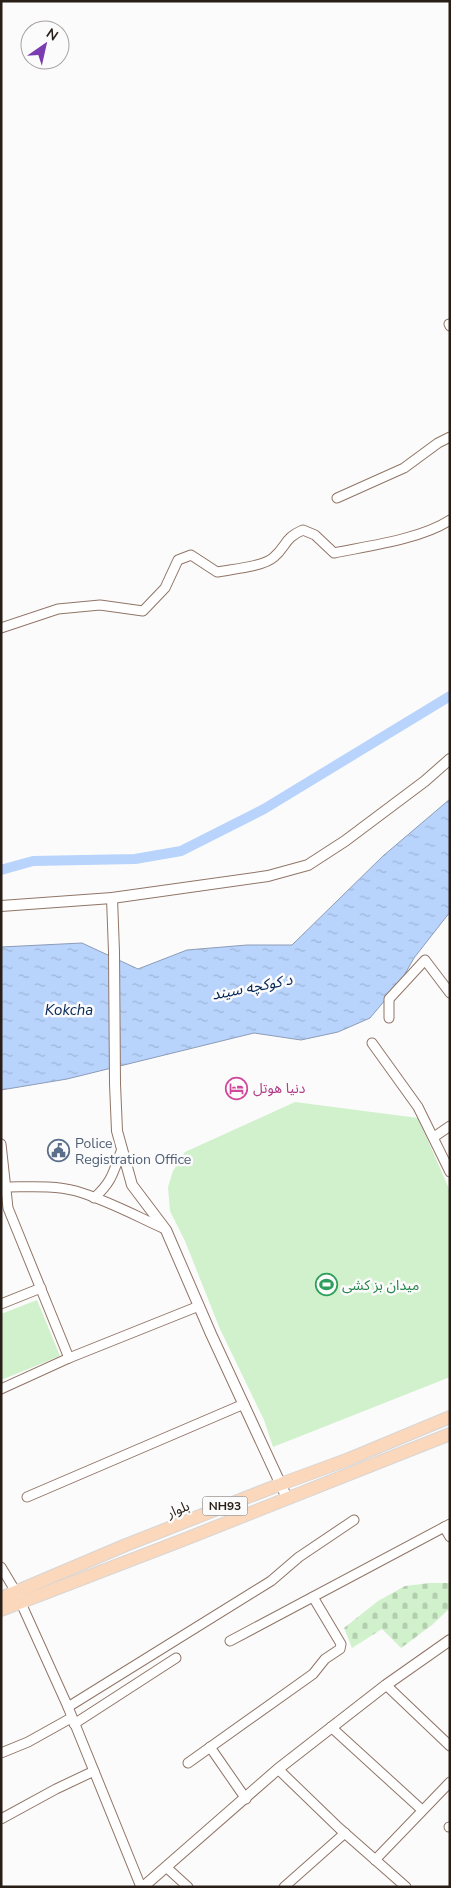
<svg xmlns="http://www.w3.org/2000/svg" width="451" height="1888" font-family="'Nunito Sans','Noto Sans Arabic',sans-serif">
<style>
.cemetery{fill:url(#cemetery-stones)}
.park{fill:#d0f1cb}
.water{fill:url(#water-ripples);stroke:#8d9cb7}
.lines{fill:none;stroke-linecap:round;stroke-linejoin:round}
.canal{stroke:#b8d3fc;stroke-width:10}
.minor-casing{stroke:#917567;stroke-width:11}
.tertiary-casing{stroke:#917567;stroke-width:12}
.primary-casing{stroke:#d8d6d5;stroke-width:14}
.minor{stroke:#fff;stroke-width:9}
.tertiary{stroke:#fff;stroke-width:10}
.primary{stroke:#fbd7bb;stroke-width:12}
.labels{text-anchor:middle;stroke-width:5;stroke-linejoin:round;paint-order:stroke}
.shield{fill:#fbfbfb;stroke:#67605b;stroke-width:1}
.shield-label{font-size:12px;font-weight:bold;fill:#281d17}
.hotel-label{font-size:14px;fill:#b23c85;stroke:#fbfbfb;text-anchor:start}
.service-label{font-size:14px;fill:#4e5e75;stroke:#fbfbfb;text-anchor:start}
.leisure-label{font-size:14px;fill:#27864d;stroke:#fbfbfb;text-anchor:start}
.street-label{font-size:14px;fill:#281d17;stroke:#fbfbfb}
.water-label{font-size:15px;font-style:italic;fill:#052756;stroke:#fbfbfb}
</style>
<defs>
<pattern id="cemetery-stones" width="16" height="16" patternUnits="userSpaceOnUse" patternTransform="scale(1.25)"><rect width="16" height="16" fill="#d0f1cb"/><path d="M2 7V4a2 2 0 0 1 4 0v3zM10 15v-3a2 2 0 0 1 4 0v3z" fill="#b3ceae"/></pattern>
<pattern id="water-ripples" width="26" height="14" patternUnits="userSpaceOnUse" patternTransform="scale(1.25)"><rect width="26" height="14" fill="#b8d3fc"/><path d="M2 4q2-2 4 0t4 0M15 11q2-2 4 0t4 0" fill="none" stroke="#9eb5d7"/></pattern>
</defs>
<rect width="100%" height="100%" fill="#fbfbfb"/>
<!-- cemetery -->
<path class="cemetery" d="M430,1583H450V1608L432,1625L401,1648L382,1629L352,1648L344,1628L378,1601L405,1586Z"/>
<!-- park -->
<g class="park">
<path d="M295,1102L418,1118L450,1191V1377L273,1447L264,1420L220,1329L185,1241L170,1211L168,1187L173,1171L185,1152Z"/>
<path d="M37,1300L60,1356L1,1380V1314Z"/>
</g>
<!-- water -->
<path class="water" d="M450,799V912L414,958L401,981L370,1018L338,1032L301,1040L254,1033L67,1079L1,1090V947L82,943L138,969L187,950L247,945H292L383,856Z"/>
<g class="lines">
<!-- canal -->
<path class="canal" d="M1,870L33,861L135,859L181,851L264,809L450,696"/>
<defs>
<g id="minor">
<path d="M449,324L450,326"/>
<path d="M337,498L404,468L438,443L450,437"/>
<path d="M1,628L58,609L100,605L143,611L165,588L178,560L191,555L217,572C232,569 263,567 274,557C287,546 284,538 303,530L315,535L334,553C368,546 421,539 450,520"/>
<path d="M389,1018V999L425,960L450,993"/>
<path d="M372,1043L418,1107L450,1172"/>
<path d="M434,1137L450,1126"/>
<path d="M1,1144L8,1208L69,1358"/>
<path d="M1,1188L6,1187C29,1187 53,1185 76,1191C107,1200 136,1216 165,1229"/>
<path d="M94,1198C113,1181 113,1172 122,1149"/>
<path d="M1,1304L41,1288"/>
<path d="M1,1389L69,1358L199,1306"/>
<path d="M27,1497L244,1404"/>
<path d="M444,1527L450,1537"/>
<path d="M1,1567L16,1592L68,1707L141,1887"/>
<path d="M230,1641L450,1524"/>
<path d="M386,1685L450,1746"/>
<path d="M68,1707L271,1581L299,1557L354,1520"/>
<path d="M74,1724L176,1658"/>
<path d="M331,1727L422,1810"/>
<path d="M210,1747L246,1799"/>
<path d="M1,1753L28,1742L71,1718"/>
<path d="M188,1763L313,1674L325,1659L340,1649L341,1644L313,1597"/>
<path d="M278,1769L339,1828L406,1887"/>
<path d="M1,1819L56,1789L94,1771"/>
<path d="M449,1827H450"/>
<path d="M375,1860L450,1782"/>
<path d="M166,1867L188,1887"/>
<path d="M284,1887L345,1833"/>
</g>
<g id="tertiary">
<path d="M112,898L114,952L115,1084L117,1131L132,1185L166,1230L211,1334L287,1498"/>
<path d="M1,906L112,898L268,876L308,865L345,841L425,781L450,759"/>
<path d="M143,1887L278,1769L386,1685L450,1640"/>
</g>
<g id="primary">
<path d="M1,1598L126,1545L281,1484L349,1459L450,1417"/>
<path d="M1,1610L188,1538L450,1434"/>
</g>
</defs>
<!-- minor casing -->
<use href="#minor" class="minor-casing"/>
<!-- tertiary casing -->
<use href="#tertiary" class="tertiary-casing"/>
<!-- primary casing -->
<use href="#primary" class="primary-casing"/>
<!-- minor -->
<use href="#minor" class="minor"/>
<!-- tertiary -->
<use href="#tertiary" class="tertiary"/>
<!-- primary -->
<use href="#primary" class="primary"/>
</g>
<!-- icons -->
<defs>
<symbol id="hotel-ring" viewBox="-11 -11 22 22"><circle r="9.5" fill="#fbfbfb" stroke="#d1479c" stroke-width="1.5"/><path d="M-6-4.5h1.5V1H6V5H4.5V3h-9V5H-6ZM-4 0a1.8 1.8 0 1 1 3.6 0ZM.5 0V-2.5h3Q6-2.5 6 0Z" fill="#d1479c"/></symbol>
<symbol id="civic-ring" viewBox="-11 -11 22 22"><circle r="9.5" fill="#fbfbfb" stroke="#5c6f8a" stroke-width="1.5"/><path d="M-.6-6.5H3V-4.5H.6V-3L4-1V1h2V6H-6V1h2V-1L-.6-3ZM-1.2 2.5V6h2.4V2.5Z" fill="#5c6f8a"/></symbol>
<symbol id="stadium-ring" viewBox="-11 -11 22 22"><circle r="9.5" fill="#fbfbfb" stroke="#2e9e5b" stroke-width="1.5"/><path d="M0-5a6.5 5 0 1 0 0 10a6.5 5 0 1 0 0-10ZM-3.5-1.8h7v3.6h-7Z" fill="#2e9e5b"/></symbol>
</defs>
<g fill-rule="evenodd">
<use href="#hotel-ring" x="224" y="1076" width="25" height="25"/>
<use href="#civic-ring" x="46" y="1138" width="25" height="25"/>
<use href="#stadium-ring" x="314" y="1272" width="25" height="25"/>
</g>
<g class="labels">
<!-- shield labels -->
<rect class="shield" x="202.5" y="1496.5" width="45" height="19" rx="4"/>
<g class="shield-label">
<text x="225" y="1510">NH93</text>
</g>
<!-- hotel labels -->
<g class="hotel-label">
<text x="253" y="1093">دنیا هوتل</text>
</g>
<!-- service labels -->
<g class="service-label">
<text x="75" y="1148">Police<tspan x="75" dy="16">Registration Office</tspan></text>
</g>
<!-- leisure labels -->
<g class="leisure-label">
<text x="342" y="1290">میدان بز کشی</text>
</g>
<!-- street labels -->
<g class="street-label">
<text transform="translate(178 1509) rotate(-22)" y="5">بلوار</text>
</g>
<!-- water labels -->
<g class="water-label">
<text transform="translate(252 987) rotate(-11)" y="5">د کوکچه سیند</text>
<text x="69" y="1015">Kokcha</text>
</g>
</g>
<!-- border -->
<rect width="451" height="1888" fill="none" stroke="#281d17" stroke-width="5"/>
<!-- north arrow -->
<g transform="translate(45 45) rotate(34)"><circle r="24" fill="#fbfbfb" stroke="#a7a2a0"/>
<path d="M0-4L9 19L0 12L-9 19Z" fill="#7b3cb1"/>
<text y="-8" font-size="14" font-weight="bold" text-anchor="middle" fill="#281d17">N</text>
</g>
</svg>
